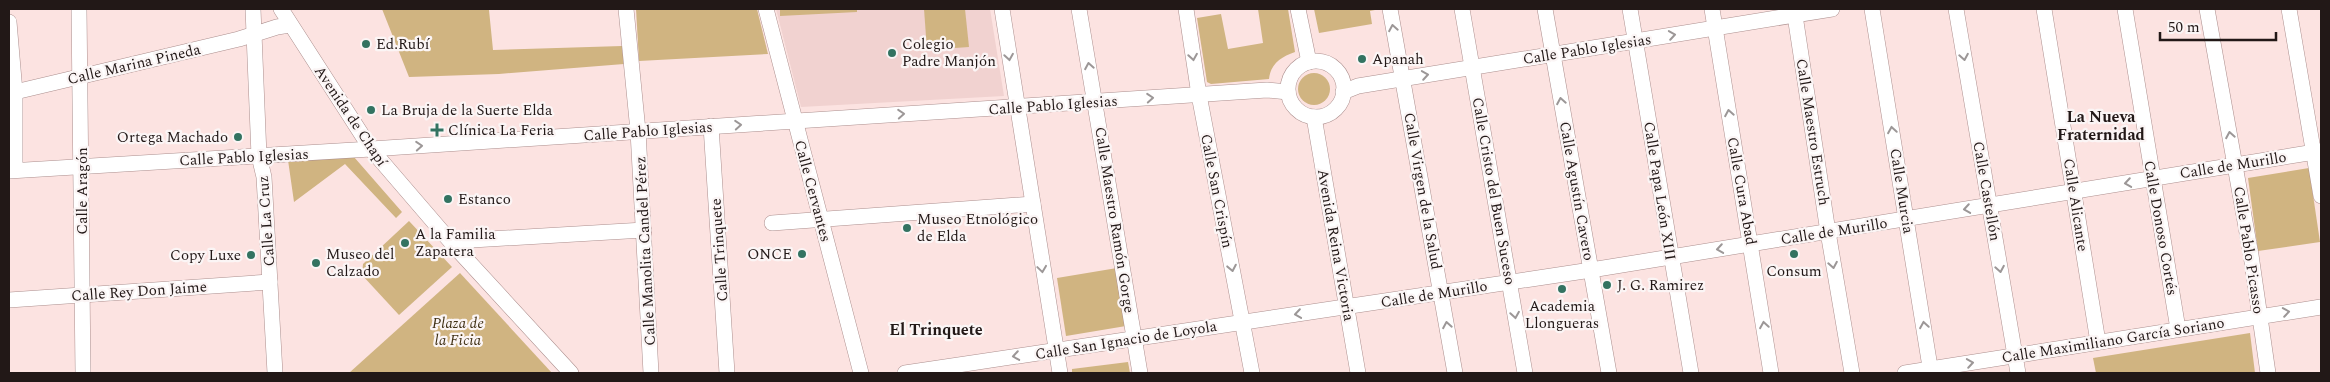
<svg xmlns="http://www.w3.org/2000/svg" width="2330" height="382" font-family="Spectral,serif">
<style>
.built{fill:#f1d2d0}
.green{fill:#d0b481}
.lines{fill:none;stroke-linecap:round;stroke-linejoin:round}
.minor-casing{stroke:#ac8f8e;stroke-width:16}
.minor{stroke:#fff;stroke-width:15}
.oneway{stroke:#9c9797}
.poi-dot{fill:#337361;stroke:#fbf5f5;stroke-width:2}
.labels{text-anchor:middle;stroke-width:4.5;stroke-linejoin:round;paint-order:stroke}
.poi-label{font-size:15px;fill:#221817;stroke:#fbf5f5;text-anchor:start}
.street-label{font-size:15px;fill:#221817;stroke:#fbf5f5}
.park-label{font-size:15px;font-style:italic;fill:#403115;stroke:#fbf5f5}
.neighbourhood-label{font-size:16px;font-weight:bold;fill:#221817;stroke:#fbf5f5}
</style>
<rect width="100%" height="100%" fill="#fce3e1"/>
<!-- built -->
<path class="built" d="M776,9H990L1004,96L801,107Z"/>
<!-- green -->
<g class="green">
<path d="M382,9H499L489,10L493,50L622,46L624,64L499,74L409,77Z"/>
<path d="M636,9H757L768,54L639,61Z"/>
<path d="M780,9H857V12L780,16Z"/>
<path d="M924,9H965L969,47L927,50Z"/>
<path d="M1258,9H1288L1295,52C1281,57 1271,63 1269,79L1211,84L1207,82L1197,18L1221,14L1228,49L1263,43Z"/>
<path d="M1314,9H1380L1370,11L1372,24L1319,33Z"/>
<circle cx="1314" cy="89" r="16"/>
<path d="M354,157L402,212L396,218L345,164L294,202L288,160Z"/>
<path d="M2309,168L2320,242L2258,251L2248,178Z"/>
<path d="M409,221L452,267L399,315L362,275L363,264Z"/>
<path d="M1117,268L1126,326L1066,336L1057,278Z"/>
<path d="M460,273L552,373H349Z"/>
<path d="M2250,333L2255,373H2096L2093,358Z"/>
<path d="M1128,362L1130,373H1072V369Z"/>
</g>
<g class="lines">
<defs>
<g id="minor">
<path d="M79,9L83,373"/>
<path d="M253,9L259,156L264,177L275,373"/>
<path d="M281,9L371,149L457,249L571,373"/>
<path d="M626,9L638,131L651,373"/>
<path d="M766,9L861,373"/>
<path d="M1002,9L1060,373"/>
<path d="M1079,9L1140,373"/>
<path d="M1186,9L1199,95L1252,373"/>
<path d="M1298,9L1309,62"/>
<path d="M1390,9L1455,373"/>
<path d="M1462,9L1525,373"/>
<path d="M1545,9L1609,373"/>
<path d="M1630,9L1691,373"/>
<path d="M1712,9L1771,373"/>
<path d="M1794,9L1828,232L1852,373"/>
<path d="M1872,9L1931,373"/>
<path d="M1956,9L2018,373"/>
<path d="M2044,9L2098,342"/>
<path d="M2125,9L2178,329"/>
<path d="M2207,9L2251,255L2268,373"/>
<path d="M2289,9L2321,196"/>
<path d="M9,22L15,92V170"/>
<circle cx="1316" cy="89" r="28"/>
<path d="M15,92L239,39L277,27L290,25"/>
<path d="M1343,92L1358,86L1832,9"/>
<path d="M1314,117L1358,373"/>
<path d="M711,126L727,373"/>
<path d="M9,171L371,149L1267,90L1288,92"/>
<path d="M772,223L1033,204"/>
<path d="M457,249L472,240L644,230"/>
<path d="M9,300L270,282"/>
<path d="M905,373L1591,270L2321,151"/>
<path d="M1905,373L2321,307"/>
</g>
</defs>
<!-- minor casing -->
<use href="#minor" class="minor-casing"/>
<!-- minor -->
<use href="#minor" class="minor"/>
</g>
<!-- one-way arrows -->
<defs><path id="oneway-chevron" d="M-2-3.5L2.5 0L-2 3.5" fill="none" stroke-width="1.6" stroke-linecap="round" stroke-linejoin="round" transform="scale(1.25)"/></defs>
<g class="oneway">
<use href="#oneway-chevron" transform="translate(1393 28) rotate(-100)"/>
<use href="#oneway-chevron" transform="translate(1672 35) rotate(-9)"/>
<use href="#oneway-chevron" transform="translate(1009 57) rotate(81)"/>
<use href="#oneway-chevron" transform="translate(1193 57) rotate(81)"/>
<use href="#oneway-chevron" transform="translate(1964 57) rotate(80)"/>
<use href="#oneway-chevron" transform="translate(1089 66) rotate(-100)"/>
<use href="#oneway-chevron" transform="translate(1425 75) rotate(-9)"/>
<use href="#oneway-chevron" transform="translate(1150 98) rotate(-4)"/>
<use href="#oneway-chevron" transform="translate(1561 101) rotate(-100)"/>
<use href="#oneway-chevron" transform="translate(1729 113) rotate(-100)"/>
<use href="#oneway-chevron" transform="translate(901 114) rotate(-4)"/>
<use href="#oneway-chevron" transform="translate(738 125) rotate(-4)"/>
<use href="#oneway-chevron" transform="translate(1892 130) rotate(-99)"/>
<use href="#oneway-chevron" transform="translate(2230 135) rotate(-100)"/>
<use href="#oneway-chevron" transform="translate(419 146) rotate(-4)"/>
<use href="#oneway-chevron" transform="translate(2128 183) rotate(171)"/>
<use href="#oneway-chevron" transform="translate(1967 209) rotate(171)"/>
<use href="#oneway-chevron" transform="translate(1720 249) rotate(171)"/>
<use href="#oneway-chevron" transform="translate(1833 265) rotate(80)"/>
<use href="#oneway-chevron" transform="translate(1232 268) rotate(79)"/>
<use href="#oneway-chevron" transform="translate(1042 269) rotate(82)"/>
<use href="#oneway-chevron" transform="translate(2000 269) rotate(80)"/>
<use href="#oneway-chevron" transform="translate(2286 312) rotate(-9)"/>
<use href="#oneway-chevron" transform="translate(1298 314) rotate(172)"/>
<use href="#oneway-chevron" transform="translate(1515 315) rotate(81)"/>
<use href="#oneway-chevron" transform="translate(1447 325) rotate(-100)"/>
<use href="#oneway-chevron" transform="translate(1764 325) rotate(-99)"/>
<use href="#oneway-chevron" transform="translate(1924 325) rotate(-99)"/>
<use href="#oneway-chevron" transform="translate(1016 356) rotate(171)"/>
<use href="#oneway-chevron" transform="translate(1970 363) rotate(-9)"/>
</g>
<!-- markers -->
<g class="poi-dot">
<circle cx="366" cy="44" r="5"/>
<circle cx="892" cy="53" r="5"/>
<circle cx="1362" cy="59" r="5"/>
<circle cx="371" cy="110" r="5"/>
<path d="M434.5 122.5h5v5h5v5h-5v5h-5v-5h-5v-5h5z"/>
<circle cx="238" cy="137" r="5"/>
<circle cx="448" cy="199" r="5"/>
<circle cx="907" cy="228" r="5"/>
<circle cx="405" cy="243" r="5"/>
<circle cx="802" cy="254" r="5"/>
<circle cx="1794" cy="254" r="5"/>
<circle cx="251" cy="255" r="5"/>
<circle cx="316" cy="263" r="5"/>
<circle cx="1607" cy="285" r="5"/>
<circle cx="1562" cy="289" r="5"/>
</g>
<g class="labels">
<!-- poi labels -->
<g class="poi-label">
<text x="376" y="49">Ed.Rubí</text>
<text x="902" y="49">Colegio<tspan x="902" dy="17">Padre Manjón</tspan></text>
<text x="1372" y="64">Apanah</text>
<text x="381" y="115">La Bruja de la Suerte Elda</text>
<text x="448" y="135">Clínica La Feria</text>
<text x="228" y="142" text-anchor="end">Ortega Machado</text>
<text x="458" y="204">Estanco</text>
<text x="917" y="224">Museo Etnológico<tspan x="917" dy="17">de Elda</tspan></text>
<text x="415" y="239">A la Familia<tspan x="415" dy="17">Zapatera</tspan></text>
<text x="326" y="259">Museo del<tspan x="326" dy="17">Calzado</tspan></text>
<text x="792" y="259" text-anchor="end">ONCE</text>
<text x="241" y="260" text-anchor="end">Copy Luxe</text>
<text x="1794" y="276" text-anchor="middle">Consum</text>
<text x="1617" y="290">J. G. Ramirez</text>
<text x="1562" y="311" text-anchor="middle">Academia<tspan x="1562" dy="17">Llongueras</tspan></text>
</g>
<!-- street labels -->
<g class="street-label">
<text transform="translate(1587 49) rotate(-9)" y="5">Calle Pablo Iglesias</text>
<text transform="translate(134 64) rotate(-13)" y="5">Calle Marina Pineda</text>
<text transform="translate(1053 105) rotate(-4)" y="5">Calle Pablo Iglesias</text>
<text transform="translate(351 116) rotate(56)" y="5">Avenida de Chapí</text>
<text transform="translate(648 131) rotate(-4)" y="5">Calle Pablo Iglesias</text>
<text transform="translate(1813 132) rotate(81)" y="5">Calle Maestro Estruch</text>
<text transform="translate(244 157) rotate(-3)" y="5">Calle Pablo Iglesias</text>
<text transform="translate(2233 165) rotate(-9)" y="5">Calle de Murillo</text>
<text transform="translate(82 191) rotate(-90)" y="5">Calle Aragón</text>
<text transform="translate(813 191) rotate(75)" y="5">Calle Cervantes</text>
<text transform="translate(1217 191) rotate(79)" y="5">Calle San Crispín</text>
<text transform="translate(1423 191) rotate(80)" y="5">Calle Virgen de la Salud</text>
<text transform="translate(1494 191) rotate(80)" y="5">Calle Cristo del Buen Suceso</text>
<text transform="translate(1577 191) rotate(80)" y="5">Calle Agustín Cavero</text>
<text transform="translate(1660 191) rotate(81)" y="5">Calle Papa León XIII</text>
<text transform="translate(1742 191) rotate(80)" y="5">Calle Cura Abad</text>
<text transform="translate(1902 191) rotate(81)" y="5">Calle Murcia</text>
<text transform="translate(1987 191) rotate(80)" y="5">Calle Castellón</text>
<text transform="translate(2076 205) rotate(81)" y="5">Calle Alicante</text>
<text transform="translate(1115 220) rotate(81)" y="5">Calle Maestro Ramón Gorge</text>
<text transform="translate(266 221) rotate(-94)" y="5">Calle La Cruz</text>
<text transform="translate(2161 228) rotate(80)" y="5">Calle Donoso Cortés</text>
<text transform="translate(1834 231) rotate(-9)" y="5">Calle de Murillo</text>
<text transform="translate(1336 245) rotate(80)" y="5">Avenida Reina Victoria</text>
<text transform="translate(719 250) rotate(-94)" y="5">Calle Trinquete</text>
<text transform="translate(2249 250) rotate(81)" y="5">Calle Pablo Picasso</text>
<text transform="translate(645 251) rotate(-93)" y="5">Calle Manolita Candel Pérez</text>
<text transform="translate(139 291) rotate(-4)" y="5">Calle Rey Don Jaime</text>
<text transform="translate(1434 294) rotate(-9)" y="5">Calle de Murillo</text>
<text transform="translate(1126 340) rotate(-9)" y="5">Calle San Ignacio de Loyola</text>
<text transform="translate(2113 340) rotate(-9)" y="5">Calle Maximiliano García Soriano</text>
</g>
<!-- park labels -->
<g class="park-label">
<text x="458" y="328">Plaza de<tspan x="458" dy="17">la Ficia</tspan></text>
</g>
<!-- neighbourhood labels -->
<g class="neighbourhood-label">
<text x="2101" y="122">La Nueva<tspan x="2101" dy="18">Fraternidad</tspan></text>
<text x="936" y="335">El Trinquete</text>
</g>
</g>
<!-- border -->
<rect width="2330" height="382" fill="none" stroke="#221817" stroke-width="20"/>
<!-- scale -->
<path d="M2160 32v8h116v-8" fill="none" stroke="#221817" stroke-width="2.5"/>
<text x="2168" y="32" font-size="15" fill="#221817" stroke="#fbf5f5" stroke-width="4" paint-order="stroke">50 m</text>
</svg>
